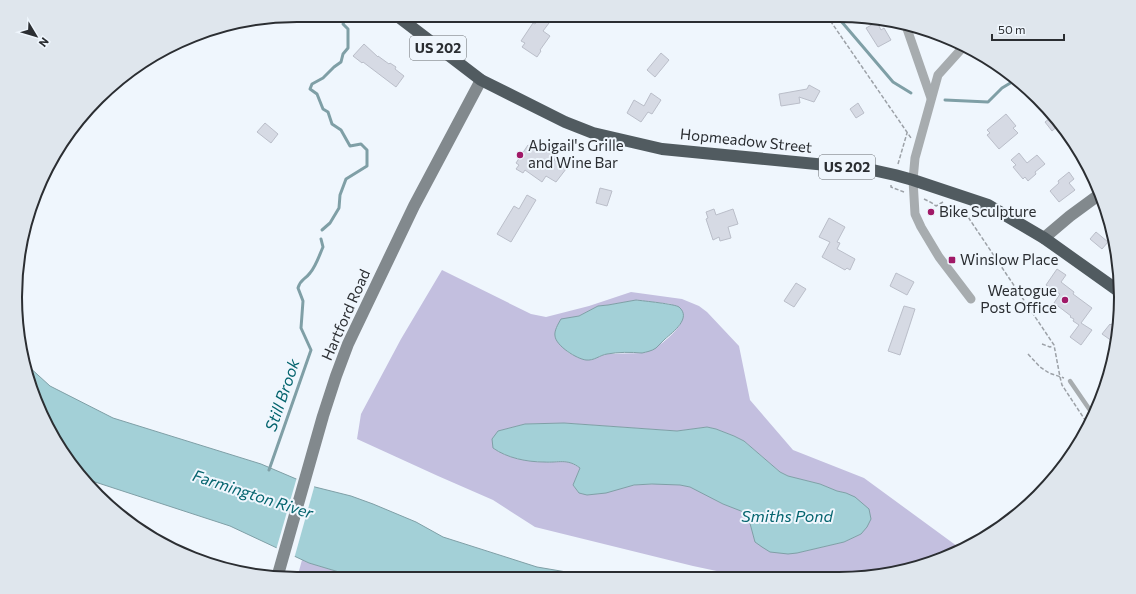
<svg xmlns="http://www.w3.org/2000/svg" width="1136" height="594" font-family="Commissioner,sans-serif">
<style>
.green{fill:#c3bfdf;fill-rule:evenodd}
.water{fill:#a3d0d7;stroke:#7f9fa6}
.pier{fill:#eff6fd}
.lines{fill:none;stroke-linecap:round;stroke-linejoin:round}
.stream{stroke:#7f9fa6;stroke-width:3}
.building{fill:#d6dae4;stroke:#babec9}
.path{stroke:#9ca1a7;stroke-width:1.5;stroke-dasharray:4 2;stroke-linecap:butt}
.lane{stroke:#a7acaf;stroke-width:4.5}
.street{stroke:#a7acaf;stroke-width:9}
.secondary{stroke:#82898d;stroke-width:12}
.highway{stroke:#515b60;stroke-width:12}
.poi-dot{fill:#a01967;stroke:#eff6fd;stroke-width:1.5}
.labels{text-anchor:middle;stroke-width:4;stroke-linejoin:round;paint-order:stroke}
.shield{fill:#eff6fd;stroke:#666a6f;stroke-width:1}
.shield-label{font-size:14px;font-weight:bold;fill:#2b2e32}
.street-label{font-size:15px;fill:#2b2e32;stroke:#eff6fd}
.poi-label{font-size:15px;fill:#2b2e32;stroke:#eff6fd;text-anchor:start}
.water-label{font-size:16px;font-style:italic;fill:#04646e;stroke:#eff6fd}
.rim{fill:none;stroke:#2b2e32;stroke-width:2}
</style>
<rect width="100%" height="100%" fill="#eff6fd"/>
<!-- green -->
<g class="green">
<path d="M442,270L531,314L546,317L589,306L631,292L682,299L699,306L707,312L739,346L750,400L793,450L864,478L961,549L947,558L879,576L863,574L822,576L745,577L693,566L535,527L493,500L438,476L357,439L361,414L401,339ZM636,300L671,304L680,325C672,336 655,351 642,353L606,354L593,359L588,360L583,359L569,353L556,339L555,335L557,327L570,318L579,316L598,306L608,305ZM564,423L677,431L707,427L716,429L734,436L744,441L780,472L788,476L820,484L837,491L846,493L861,534L844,542L797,553L755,542C753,535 752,521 747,516C742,509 731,507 723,504C712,499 702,491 690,487C675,482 652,484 636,485C616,487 600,498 579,493L573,485L580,468C565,458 560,463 544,462C527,462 507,458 493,448L498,431L525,424Z"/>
<path d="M302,560L309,563L360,578H297Z"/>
</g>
<!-- water -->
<g class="water">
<path d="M636,300C644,301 675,304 679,307C692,318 673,332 665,339C662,342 659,345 656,348C652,351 646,352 642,353C631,352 618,352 607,354C600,355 594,361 586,360C577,359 556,346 555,336C554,331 558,324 561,319L579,316L598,306L608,305Z"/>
<path d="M27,365L50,386L113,418L261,464L315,487L351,496L373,504L416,522L443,537L537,567L596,577L359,578L309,563L230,526L92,481L78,472L37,405Z"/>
<path d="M564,423L677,431L707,427L716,429L734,436L744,441L780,472L788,476L820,484L837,491L846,493L855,497L869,509L871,519L867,527L861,534L844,542L797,553L788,554L770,552L762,547L755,542L748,516L741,511L723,504L690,487L680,485L652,484L634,485L606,493L587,495L579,493L573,485L580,468C567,458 559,463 544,462C527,462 507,458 493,448L492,439L498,431L525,424Z"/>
</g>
<!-- pier -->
<path class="pier" d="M297,477L315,484L294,559L276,550Z"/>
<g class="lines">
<!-- stream -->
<g class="stream">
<path d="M840,16L841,21L893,82L911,93"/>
<path d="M945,100L988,102L1002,88L1017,79"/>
<path d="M322,230L330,223L339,208L340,195L346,179L367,166V150L361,144L350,146L341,130L332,124L328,112L323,109L317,94L310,89L312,84L323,78L334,67L341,62L343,54L348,48V29L343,24L346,16L345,15"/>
<path d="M269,470L311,350L301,328L303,301L298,288C301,278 304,281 310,273C316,266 319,256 323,247L321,239"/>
</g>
</g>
<!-- building -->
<g class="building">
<path d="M540,17L549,23L543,31L550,36L540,50L541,51L537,57L522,47L525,43L521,41L533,23L535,24Z"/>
<path d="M877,22L881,30L884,28L891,40L878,47L866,28Z"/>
<path d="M364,44L378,57V56L389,64L390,63L396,67L395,69L404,76L396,87L363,62L362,63L353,56Z"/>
<path d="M661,53L669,60L655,77L647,70Z"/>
<path d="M809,85L820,91L814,102L799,97L800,103L781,106L779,94L807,89Z"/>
<path d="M651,93L661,100L652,114L648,112L641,122L627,113L634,100L644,106Z"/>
<path d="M858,103L864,113L856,118L850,109Z"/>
<path d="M1006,114L1016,126L1013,128L1018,133L999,149L987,135L990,133L987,130Z"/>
<path d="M1054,115L1060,124L1052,131L1045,122Z"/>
<path d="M265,123L278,134L271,143L257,132Z"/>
<path d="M528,145L538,152L543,145L557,155L554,160L566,169L556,182L546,176L542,182L525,170L523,173L516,169L519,165L516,163Z"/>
<path d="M1019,153L1027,163L1037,155L1045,164L1035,172L1036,174L1028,181L1025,177L1023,179L1013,167L1016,165L1011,160Z"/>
<path d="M1069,172L1074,179L1069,183L1075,190L1059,202L1050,191L1059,183L1058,181Z"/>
<path d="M600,188L612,191L607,206L596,203Z"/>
<path d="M527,195L536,200L511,242L497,234L514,206L519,209Z"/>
<path d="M714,209L716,215L733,209L738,224L728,227L731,238L720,241L719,237L713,240L706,219L708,218L706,212Z"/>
<path d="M829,218L845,227L837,242L840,243L837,249L855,259L850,270L847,268L845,270L822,257L830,242L819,237Z"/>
<path d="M1096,232L1108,242L1102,249L1090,239Z"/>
<path d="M1057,269L1066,275L1061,282L1074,292L1073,294L1092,308L1081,323L1092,330L1081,345L1070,337L1079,325L1073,321L1074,319L1070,317L1071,316L1054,303L1060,294L1046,285Z"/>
<path d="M896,273L914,282L907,295L890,286Z"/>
<path d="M796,283L806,289L794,307L784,301Z"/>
<path d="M904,306L915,309L900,355L888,351Z"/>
<path d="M1120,313L1117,334L1112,341L1102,334L1110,324L1111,325Z"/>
</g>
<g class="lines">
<!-- path -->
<g class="path">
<path d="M827,16L911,138"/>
<path d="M898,164L907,133"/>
<path d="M891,185V187L904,192"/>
<path d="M924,199L932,203L936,206L943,202"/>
<path d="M961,208L964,211L1054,345L1060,377L1062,385L1089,426"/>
<path d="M1042,344L1050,347L1053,346"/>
<path d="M1028,354L1040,367L1049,373L1064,378"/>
</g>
<!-- lane -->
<path class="lane" d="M1070,381L1094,416"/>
<!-- street -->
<g class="street">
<path d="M905,23L931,98"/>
<path d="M965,45L938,75L915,158L913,180L915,214L921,227L939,257L971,299"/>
</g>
<!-- secondary -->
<g class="secondary">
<path d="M1044,238L1070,216L1100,194"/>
<path d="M277,578L323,416L336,376L348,344L414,206L481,80"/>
</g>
<!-- highway -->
<path class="highway" d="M396,15L481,80L565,122L593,133L662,149L868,169L895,175L913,180L988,205L1044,238L1120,292"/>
</g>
<!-- markers -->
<g class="poi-dot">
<circle cx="520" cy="155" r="4"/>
<circle cx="931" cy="212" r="4"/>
<rect x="948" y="256" width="8" height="8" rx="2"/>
<circle cx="1065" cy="300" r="4"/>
</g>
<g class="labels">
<!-- shield labels -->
<g class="shield">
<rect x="410" y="36" width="56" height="24" rx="3"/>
<rect x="819" y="155" width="56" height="24" rx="3"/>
</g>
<g class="shield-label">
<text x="438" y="53">US 202</text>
<text x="847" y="172">US 202</text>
</g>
<!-- street labels -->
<g class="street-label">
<text transform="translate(746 141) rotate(6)" y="5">Hopmeadow Street</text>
<text transform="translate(346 315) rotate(-66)" y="5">Hartford Road</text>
</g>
<!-- poi labels -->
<g class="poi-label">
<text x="528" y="151">Abigail's Grille<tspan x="528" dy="17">and Wine Bar</tspan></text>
<text x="939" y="217">Bike Sculpture</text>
<text x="960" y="265">Winslow Place</text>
<text x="1057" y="296" text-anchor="end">Weatogue<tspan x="1057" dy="17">Post Office</tspan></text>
</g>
<!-- water labels -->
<g class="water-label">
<text transform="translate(282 395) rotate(-71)" y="6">Still Brook</text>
<text transform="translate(253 494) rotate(18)" y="6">Farmington River</text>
<text x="787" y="522">Smiths Pond</text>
</g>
</g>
<!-- crop -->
<path d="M0 0H1136V594H0ZM297 22H839A275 275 0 0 1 1114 297V297A275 275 0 0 1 839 572H297A275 275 0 0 1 22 297V297A275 275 0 0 1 297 22Z" fill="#dfe6ed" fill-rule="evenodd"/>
<path class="rim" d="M297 22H839A275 275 0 0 1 1114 297V297A275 275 0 0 1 839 572H297A275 275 0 0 1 22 297V297A275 275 0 0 1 297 22Z"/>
<!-- north arrow -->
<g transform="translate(36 36) rotate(128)" stroke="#eff6fd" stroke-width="3" paint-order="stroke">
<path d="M0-3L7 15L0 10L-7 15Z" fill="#2b2e32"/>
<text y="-6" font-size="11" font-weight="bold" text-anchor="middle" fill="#2b2e32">N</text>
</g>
<!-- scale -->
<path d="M992 34v6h72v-6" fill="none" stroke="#2b2e32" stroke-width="2"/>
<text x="998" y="34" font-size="12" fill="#2b2e32" stroke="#eff6fd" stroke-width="3" paint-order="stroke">50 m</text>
</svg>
